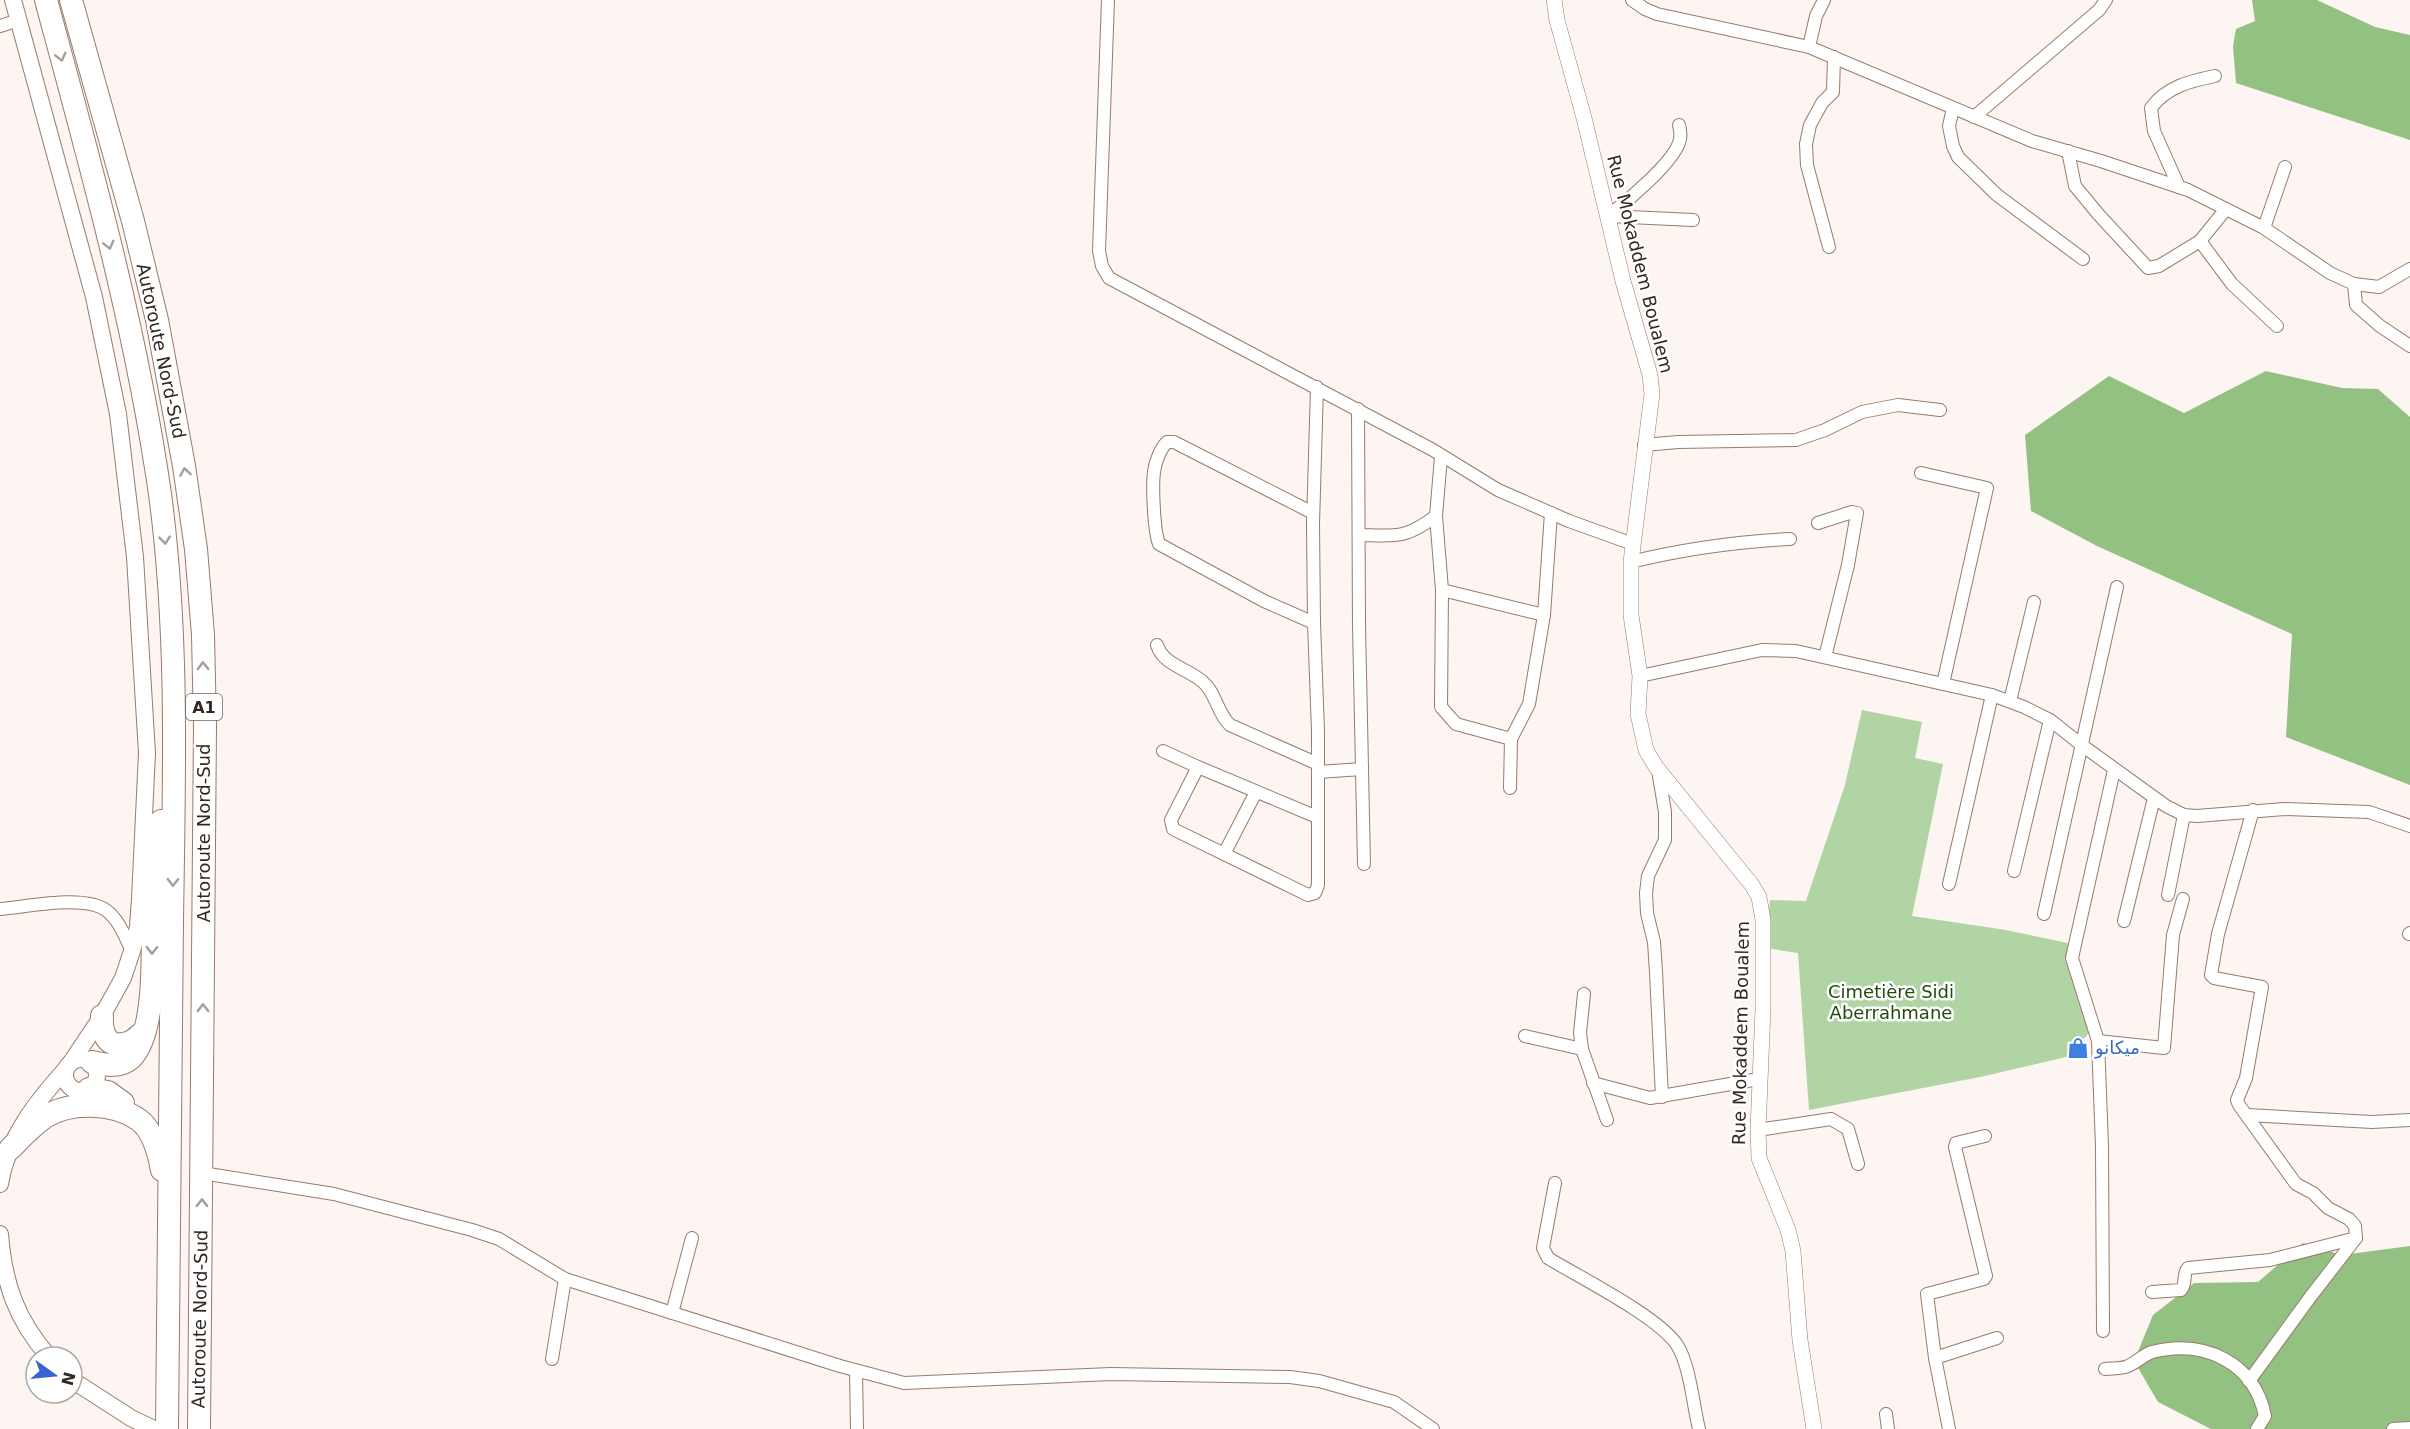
<svg xmlns="http://www.w3.org/2000/svg" width="2410" height="1429" font-family="'DejaVu Sans',Vazirmatn,sans-serif">
<style>
.green{fill:#b0d4a3}
.forest{fill:#93c182}
.lines{fill:none;stroke-linecap:round;stroke-linejoin:round}
.minor-casing{stroke:#997a6b;stroke-width:14}
.tertiary-casing{stroke:#997a6b;stroke-width:16}
.secondary-casing{stroke:#997a6b;stroke-width:18}
.motorway-casing{stroke:#997a6b;stroke-width:24}
.minor{stroke:#fff;stroke-width:12}
.tertiary{stroke:#fff;stroke-width:15}
.secondary{stroke:#fff;stroke-width:16}
.motorway{stroke:#fff;stroke-width:22}
.oneway{stroke:#a49e9b}
.labels{text-anchor:middle;stroke-width:5;stroke-linejoin:round;paint-order:stroke}
.shield{fill:#fff;stroke:#716864;stroke-width:1.5}
.shield-label{font-size:16px;font-weight:bold;fill:#342721}
.street-label{font-size:18px;fill:#342721;stroke:#fff}
.park-label{font-size:18px;fill:#214c0b;stroke:#fff}
.shop-label{font-size:18px;fill:#366cbe;stroke:#fff;text-anchor:start}
</style>
<rect width="100%" height="100%" fill="#fcf5f1"/>
<!-- green -->
<path class="green" d="M1862,710L1922,722L1915,758L1943,764L1912,916L2006,930L2072,944L2089,1033L2066,1057L1980,1077L1809,1110L1798,953L1766,948L1770,900L1806,901L1845,785Z"/>
<!-- forest -->
<g class="forest">
<path d="M2252,0H2317L2375,27L2410,35V140L2236,83L2233,46L2236,29L2255,21Z"/>
<path d="M2266,371L2342,388L2378,389L2410,417V785L2286,737L2292,634L2097,546L2031,511L2025,435L2109,376L2184,413Z"/>
<path d="M2303,1243L2342,1255L2410,1246V1429H2211L2158,1402L2134,1361L2153,1315L2194,1283L2258,1282Z"/>
</g>
<g class="lines">
<defs>
<g id="minor">
<path d="M1108,0L1099,251L1102,266L1109,278L1433,450L1498,490L1569,521L1633,544"/>
<path d="M1632,0L1645,9L1657,14L1809,47L2032,141L2101,161L2188,190L2264,228L2330,273L2354,284L2379,287L2410,269"/>
<path d="M0,26L19,20"/>
<path d="M1809,47L1816,16L1824,0"/>
<path d="M1953,108L1949,126L1953,146L1958,157L1997,195L2083,259"/>
<path d="M1974,117L2099,10L2106,0"/>
<path d="M2068,151L2075,186L2099,215L2148,268L2159,266L2200,241L2226,209"/>
<path d="M2179,187L2154,131L2151,108C2166,87 2190,81 2215,76"/>
<path d="M1608,216C1625,203 1677,160 1680,139C1681,135 1680,129 1679,125"/>
<path d="M1608,216L1693,220"/>
<path d="M2264,228L2285,167"/>
<path d="M2200,241L2232,284L2277,326"/>
<path d="M1829,247L1807,165L1806,144L1810,125L1822,103L1833,92L1834,57"/>
<path d="M2354,284L2356,305L2380,326L2410,346"/>
<path d="M1358,409L1359,625L1364,864"/>
<path d="M1644,445L1678,442L1796,440L1825,430L1862,412L1898,405L1940,410"/>
<path d="M1441,457L1436,516L1442,590L1441,707L1456,724L1511,739L1510,788"/>
<path d="M1921,473L1987,488L1943,684"/>
<path d="M1313,513L1174,442H1167C1160,449 1155,463 1154,472C1152,487 1154,531 1159,544L1264,601L1314,623"/>
<path d="M1818,523L1852,512L1857,513L1848,565L1825,657"/>
<path d="M1360,535C1397,536 1405,539 1436,516"/>
<path d="M1631,562C1684,549 1735,542 1790,539"/>
<path d="M1442,590L1544,615"/>
<path d="M1157,645C1163,665 1189,669 1203,682C1216,693 1217,713 1230,725L1318,764"/>
<path d="M1640,676L1762,650L1796,651L1992,695L2024,707L2050,720L2083,746L2166,806L2184,815L2197,816L2284,809L2369,812L2410,826"/>
<path d="M2010,701L2034,602"/>
<path d="M1511,739L1529,704L1544,615L1551,513"/>
<path d="M1163,751L1198,767L1171,820L1173,829L1308,895L1315,893L1318,885V731L1314,623L1313,524L1317,387"/>
<path d="M1198,767L1317,817"/>
<path d="M1658,770L1665,812V840L1648,876L1646,893L1647,913L1654,942L1656,972L1662,1097"/>
<path d="M1318,772L1362,769"/>
<path d="M1224,854L1256,792"/>
<path d="M2014,871L2050,720"/>
<path d="M1949,884L1992,695"/>
<path d="M2168,895L2184,815"/>
<path d="M0,909C27,907 85,894 107,911C119,920 125,937 132,951"/>
<path d="M2044,914L2117,587"/>
<path d="M2124,921L2154,798"/>
<path d="M2409,934L2410,933"/>
<path d="M1584,994L1580,1033L1582,1049L1607,1120"/>
<path d="M1525,1036L1582,1049"/>
<path d="M2098,1041L2164,1048L2173,935L2183,899"/>
<path d="M1593,1083L1650,1098L1759,1079"/>
<path d="M2248,1115L2372,1122L2410,1120"/>
<path d="M1758,1130L1831,1119L1848,1129L1858,1164"/>
<path d="M202,1173L334,1194L472,1230L499,1239L565,1279L840,1366L904,1383L1111,1374L1290,1377L1319,1381L1394,1402L1433,1429"/>
<path d="M1555,1183L1543,1248L1548,1258C1579,1277 1659,1317 1677,1345C1690,1365 1693,1405 1699,1429"/>
<path d="M2152,1292L2181,1290C2187,1284 2182,1274 2188,1268L2270,1260L2356,1238"/>
<path d="M672,1313L692,1238"/>
<path d="M2103,1331L2102,1146L2098,1041L2072,958L2114,770"/>
<path d="M1935,1358L1997,1338"/>
<path d="M552,1359L565,1279"/>
<path d="M2105,1369C2112,1368 2122,1369 2128,1366C2136,1363 2143,1355 2152,1352C2204,1339 2254,1362 2265,1416L2257,1429"/>
<path d="M856,1371L857,1429"/>
<path d="M2249,1381L2311,1296L2356,1238L2355,1226L2349,1219L2328,1208L2313,1193L2296,1184L2239,1105L2237,1100L2246,1078L2262,987L2214,978L2211,975L2218,934L2253,810"/>
<path d="M1886,1414L1888,1429"/>
<path d="M1949,1429L1935,1358L1927,1294L1984,1279L1986,1276L1955,1147L1956,1143L1985,1136"/>
<path d="M2393,1429L2410,1428"/>
</g>
<path id="tertiary" d="M1554,0L1557,20L1584,118L1623,281L1650,375L1652,394L1631,562V615L1640,676L1638,714L1646,750L1656,767L1752,885L1759,897L1763,920V1009L1758,1130L1759,1158L1788,1230L1793,1251L1800,1340L1814,1429"/>
<g id="secondary">
<path d="M13,0L94,297L118,414L135,557L147,753L140,899L138,927L132,951L123,978L102,1016L72,1061"/>
<circle cx="81" cy="1075" r="16"/>
<path d="M0,1184C7,1139 36,1102 66,1069"/>
<path d="M0,1234C4,1284 16,1319 49,1357"/>
<path d="M72,1380L131,1418L154,1429"/>
</g>
<g id="motorway">
<path d="M46,0C90,163 136,327 160,494C179,636 174,779 172,921C170,1091 168,1260 167,1429"/>
<path d="M71,0L133,221L157,320L184,466L196,549L203,635L205,726L199,1429"/>
<path d="M102,1016C101,1032 107,1050 127,1043C133,1042 139,1035 144,1032"/>
<path d="M92,1062C106,1065 120,1068 131,1058C160,1030 151,929 153,890C155,867 158,844 161,821"/>
<path d="M89,1089L108,1092L123,1103"/>
<path d="M10,1149C21,1138 32,1126 45,1117C70,1101 114,1102 139,1120C153,1130 159,1154 162,1170"/>
</g>
</defs>
<!-- minor casing -->
<use href="#minor" class="minor-casing"/>
<!-- tertiary casing -->
<use href="#tertiary" class="tertiary-casing"/>
<!-- secondary casing -->
<use href="#secondary" class="secondary-casing"/>
<!-- motorway casing -->
<use href="#motorway" class="motorway-casing"/>
<!-- minor -->
<use href="#minor" class="minor"/>
<!-- tertiary -->
<use href="#tertiary" class="tertiary"/>
<!-- secondary -->
<use href="#secondary" class="secondary"/>
<!-- motorway -->
<use href="#motorway" class="motorway"/>
</g>
<!-- one-way arrows -->
<defs><path id="oneway-chevron" d="M-2-3.5L2.5 0L-2 3.5" fill="none" stroke-width="1.6" stroke-linecap="round" stroke-linejoin="round" transform="scale(1.5)"/></defs>
<g class="oneway">
<use href="#oneway-chevron" transform="translate(61 57) rotate(76)"/>
<use href="#oneway-chevron" transform="translate(109 245) rotate(76)"/>
<use href="#oneway-chevron" transform="translate(185 472) rotate(-99)"/>
<use href="#oneway-chevron" transform="translate(165 540) rotate(84)"/>
<use href="#oneway-chevron" transform="translate(203 666) rotate(-91)"/>
<use href="#oneway-chevron" transform="translate(173 882) rotate(91)"/>
<use href="#oneway-chevron" transform="translate(152 950) rotate(91)"/>
<use href="#oneway-chevron" transform="translate(203 1008) rotate(-90)"/>
<use href="#oneway-chevron" transform="translate(202 1203) rotate(-89)"/>
</g>
<!-- icons -->
<defs>
<symbol id="shop-bare" viewBox="-9 -9 18 18"><path d="M-5-2.5h2.3a2.7 3.5 0 0 1 5.4 0H5L5.5 6h-11ZM-1.5-2.5h3a1.5 2.3 0 0 0-3 0Z" fill="#3f7fe0" stroke="#fff" stroke-width="2.5" paint-order="stroke"/></symbol>
</defs>
<g fill-rule="evenodd">
<use href="#shop-bare" x="2063" y="1033" width="30" height="30"/>
</g>
<g class="labels">
<!-- shield labels -->
<rect class="shield" x="186" y="694" width="36" height="26" rx="4.5"/>
<g class="shield-label">
<text x="204" y="713">A1</text>
</g>
<!-- street labels -->
<g class="street-label">
<text transform="translate(1640 264) rotate(76)" y="6">Rue Mokaddem Boualem</text>
<text transform="translate(161 351) rotate(78)" y="6">Autoroute Nord-Sud</text>
<text transform="translate(204 833) rotate(-90)" y="6">Autoroute Nord-Sud</text>
<text transform="translate(1741 1033) rotate(-89)" y="6">Rue Mokaddem Boualem</text>
<text transform="translate(200 1319) rotate(-89)" y="6">Autoroute Nord-Sud</text>
</g>
<!-- park labels -->
<g class="park-label">
<text x="1891" y="998">Cimetière Sidi<tspan x="1891" dy="21">Aberrahmane</tspan></text>
</g>
<!-- shop labels -->
<g class="shop-label">
<text x="2095" y="1054">ميكانو</text>
</g>
</g>
<!-- north arrow -->
<g transform="translate(54 1375) rotate(105)"><circle r="28" fill="#ffffff" stroke="#aea9a6" stroke-width="1.5"/>
<path d="M0-4.5L10 22L0 15L-10 22Z" fill="#3962d3"/>
<text y="-9" font-size="16" font-weight="bold" text-anchor="middle" fill="#342721">N</text>
</g>
</svg>
